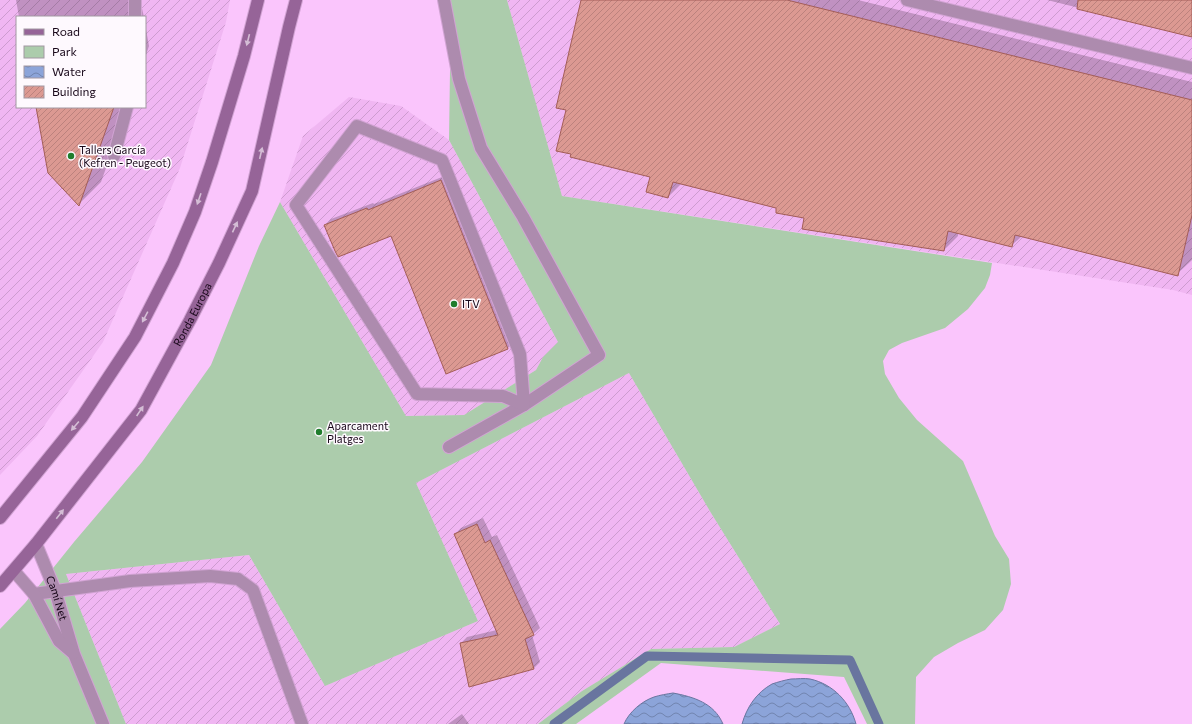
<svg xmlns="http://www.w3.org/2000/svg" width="1192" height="724" font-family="Commissioner,sans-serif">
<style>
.industrial{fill:url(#industrial-furrows);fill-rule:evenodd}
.green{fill:#acccac}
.water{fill:url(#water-waves);stroke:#69759f}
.shadow{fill:#0003}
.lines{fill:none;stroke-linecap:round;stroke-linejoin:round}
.stream{stroke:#69759f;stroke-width:9}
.building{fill:url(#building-hatch);stroke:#a35d58}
.lane-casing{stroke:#d1a3d3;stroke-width:14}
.street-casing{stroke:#d1a3d3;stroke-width:14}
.secondary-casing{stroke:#d1a3d3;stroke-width:14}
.lane{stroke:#ad8bae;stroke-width:12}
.street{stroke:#ad8bae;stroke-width:12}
.secondary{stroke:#966498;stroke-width:12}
.oneway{fill:#d4bdd5}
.poi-dot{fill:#207d2d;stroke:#fef9fe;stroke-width:1.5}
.labels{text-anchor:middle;stroke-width:3;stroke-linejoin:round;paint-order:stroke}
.poi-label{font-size:11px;fill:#170618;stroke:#fef9fe;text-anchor:start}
.street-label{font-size:11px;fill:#170618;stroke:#fef9fe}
</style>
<defs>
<pattern id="industrial-furrows" width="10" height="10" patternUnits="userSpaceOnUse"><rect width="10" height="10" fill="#f0b6f2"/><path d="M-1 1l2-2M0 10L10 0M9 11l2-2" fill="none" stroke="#cd9bcf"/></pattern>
<pattern id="water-waves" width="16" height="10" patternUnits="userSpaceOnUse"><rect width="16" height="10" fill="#8ca4d9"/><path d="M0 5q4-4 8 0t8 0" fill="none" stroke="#7184af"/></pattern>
<pattern id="building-hatch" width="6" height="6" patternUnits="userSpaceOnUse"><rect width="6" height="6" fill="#dc9992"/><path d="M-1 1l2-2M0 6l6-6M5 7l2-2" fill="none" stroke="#bc827d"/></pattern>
</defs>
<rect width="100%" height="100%" fill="#fac5fc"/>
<!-- industrial -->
<g class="industrial">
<path d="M0,0H230L226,22L180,168L103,342L37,436L0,475ZM17,17H145V107H17Z"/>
<path d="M507,0H1192V295L1173,290L562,196Z"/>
<path d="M349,97L401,106L449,140L558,342L543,357L536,370L464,415L406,416L280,202L303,136Z"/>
<path d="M629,373L711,513L780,624L734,647L651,649L582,691L538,724H126L66,574L249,555L325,686L478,621L416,483Z"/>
</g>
<!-- green -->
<path class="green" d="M451,0H507L562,196L992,263L990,275L985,288L968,309L945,328L902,343L889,350L883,361L885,374L899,398L917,420L963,461L995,536L1009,559L1011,584L1003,610L985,630L958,643L934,657L916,677L915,724H867L844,677L661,663L576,724H538L582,691L651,649L734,647L780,624L711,513L629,373L416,483L478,621L325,686L249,555L66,574L126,724H0V629L25,603L74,542L142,462L211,365L259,246L280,202L406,416L464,415L536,370L543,357L558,342L449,140Z"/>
<!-- water -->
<g class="water">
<path d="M791,679C797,679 804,678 810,679C833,684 850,702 856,724H742C747,707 756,693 772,684C778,682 785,680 791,679Z"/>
<path d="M673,693C694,697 714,703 723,724H624C629,712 642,701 654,697C660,695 667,694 673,693Z"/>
</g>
<!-- shadow -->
<g class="shadow">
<path d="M16,0H140L144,17H19Z"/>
<path d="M582,0H858L1192,82V260L1177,274L1022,236L1012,245L958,232V236L944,250L805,217L777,207L681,184L668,197L651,176L567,109Z"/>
<path d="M1047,0H1192V36Z"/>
<path d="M145,24L149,46L145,58Z"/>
<path d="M37,107H128L101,182L79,204Z"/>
<path d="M447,175L514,342L508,348L391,235L325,226L331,219L373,203L374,204Z"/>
<path d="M483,518L492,537L497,535L540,628L532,635L540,662L534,668L461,643L467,637L497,630L455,534L461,528Z"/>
<path d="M462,714L469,724H448Z"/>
</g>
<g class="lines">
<!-- stream -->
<path class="stream" d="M554,724L647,656L850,660L879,724"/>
</g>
<!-- building -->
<g class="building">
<path d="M581,0H787L1192,100V215L1178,276L1015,235L1012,247L948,231L944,251L802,229L804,218L776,213V208L673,182L668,198L646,192L650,177L570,157L571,154L556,151L566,110L556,108Z"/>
<path d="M1078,0H1192V37L1077,9Z"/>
<path d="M36,107H114L79,206L48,173Z"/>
<path d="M441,180L508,349L446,374L391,236L338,257L335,251L324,225L367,208L368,210Z"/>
<path d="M477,524L485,543L490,540L534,635L525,639L534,669L469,687L460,643L498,635L454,534Z"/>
</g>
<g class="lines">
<defs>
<g id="lane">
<path d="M135,0V17"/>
<path d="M444,0L459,79L481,148L523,217L599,355L524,405L449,447"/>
<path d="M907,0L1192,68"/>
<path d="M357,126L442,160L520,354L524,405L503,396L417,394L296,205Z"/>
<path d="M114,156L127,107"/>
<path d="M34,594L130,581L210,576L238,579L253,590L302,724"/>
</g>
<g id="street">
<path id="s1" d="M36,544L55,590L74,654L103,724"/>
<path d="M14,571L34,594L59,641L73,653"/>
</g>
<g id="secondary">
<path d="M0,518L82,417L135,337L173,263L195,212L212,162L244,56L258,0"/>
<path id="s2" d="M0,586L36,544L141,410L190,320L219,263L252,191L289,27L296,0"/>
</g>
</defs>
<!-- lane casing -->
<use href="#lane" class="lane-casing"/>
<!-- street casing -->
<use href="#street" class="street-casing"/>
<!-- secondary casing -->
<use href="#secondary" class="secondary-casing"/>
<!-- lane -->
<use href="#lane" class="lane"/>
<!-- street -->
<use href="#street" class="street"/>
<!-- secondary -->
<use href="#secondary" class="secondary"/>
</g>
<!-- one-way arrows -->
<defs><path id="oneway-solid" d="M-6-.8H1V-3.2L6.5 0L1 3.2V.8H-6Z"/></defs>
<g class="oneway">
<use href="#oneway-solid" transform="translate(248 40) rotate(104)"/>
<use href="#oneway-solid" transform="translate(261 153) rotate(-77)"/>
<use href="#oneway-solid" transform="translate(199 199) rotate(109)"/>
<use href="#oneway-solid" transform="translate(235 227) rotate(-65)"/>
<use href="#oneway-solid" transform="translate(145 317) rotate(118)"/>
<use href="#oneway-solid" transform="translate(140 411) rotate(-56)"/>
<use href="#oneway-solid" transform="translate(75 426) rotate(130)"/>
<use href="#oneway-solid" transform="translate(60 514) rotate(-52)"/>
</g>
<!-- markers -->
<g class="poi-dot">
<circle cx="71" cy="156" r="4"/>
<circle cx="454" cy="304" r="4"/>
<circle cx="319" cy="432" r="4"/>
</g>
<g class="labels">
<!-- poi labels -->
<g class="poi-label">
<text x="79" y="154">Tallers García<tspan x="79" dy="13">(Kefren - Peugeot)</tspan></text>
<text x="462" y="308">ITV</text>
<text x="327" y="430">Aparcament<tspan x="327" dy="13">Platges</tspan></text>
</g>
<!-- street labels -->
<g class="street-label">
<text dy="4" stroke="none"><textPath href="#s2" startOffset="334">Ronda Europa</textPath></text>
<text dy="4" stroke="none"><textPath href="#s1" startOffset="58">Camí Net</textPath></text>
</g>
</g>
<!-- legend -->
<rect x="16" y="16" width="130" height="92" fill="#fef9fe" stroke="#a298a2"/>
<rect x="24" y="29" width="20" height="6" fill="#966498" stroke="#a298a2"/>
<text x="52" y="36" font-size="12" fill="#170618">Road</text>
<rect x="24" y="46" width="20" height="12" fill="#acccac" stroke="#a298a2"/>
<text x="52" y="56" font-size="12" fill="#170618">Park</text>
<rect x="24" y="66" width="20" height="12" fill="url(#water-waves)" stroke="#a298a2"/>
<text x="52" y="76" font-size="12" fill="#170618">Water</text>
<rect x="24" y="86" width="20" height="12" fill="url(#building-hatch)" stroke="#a298a2"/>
<text x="52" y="96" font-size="12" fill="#170618">Building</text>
</svg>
